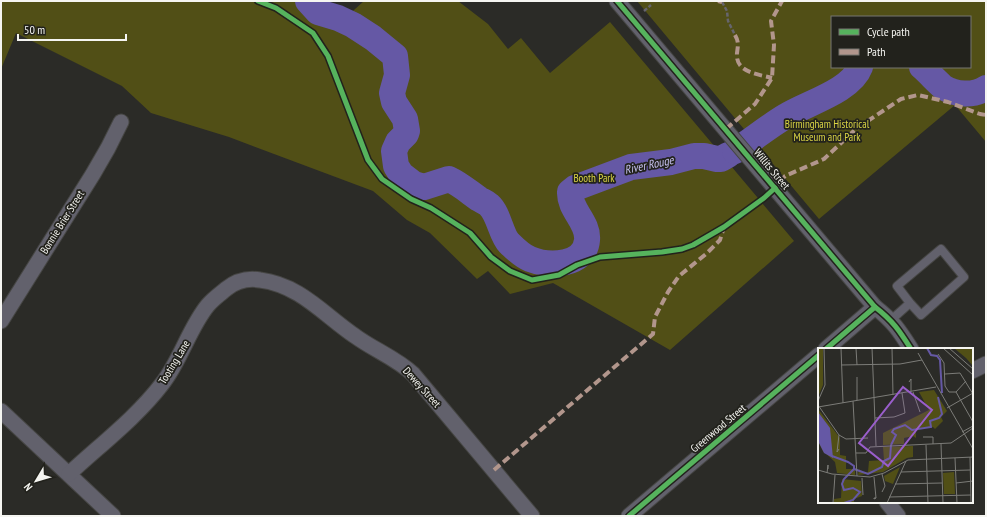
<svg xmlns="http://www.w3.org/2000/svg" width="987" height="517" font-family="'PT Sans Narrow',sans-serif">
<style>
.green{fill:#514f16;fill-rule:evenodd}
.lines{fill:none;stroke-linecap:round;stroke-linejoin:round}
.river{stroke:#6558a5;stroke-width:26}
.service-casing{stroke:#464644;stroke-width:10}
.minor-casing{stroke:#464644;stroke-width:17}
.path{stroke:#66656d;stroke-width:2.5;stroke-dasharray:4 2;stroke-linecap:butt}
.service{stroke:#62616c;stroke-width:8}
.minor{stroke:#62616c;stroke-width:15}
.quiet{stroke:#b2968c;stroke-width:4;stroke-dasharray:8 4;stroke-linecap:butt}
.cycleway-casing{stroke:#22221c;stroke-width:8}
.cycleway{stroke:#56b35d;stroke-width:5}
.labels{text-anchor:middle;stroke-width:3.5;stroke-linejoin:round;paint-order:stroke}
.park-label{font-size:11px;fill:#dad444;stroke:#22221c}
.street-label{font-size:11px;fill:#f5f5f1;stroke:#22221c}
.water-label{font-size:12px;font-style:italic;fill:#c6c1ef;stroke:#22221c}
.inset-river{fill:none;stroke:#6558a5;stroke-width:2}
.inset-road{fill:none;stroke:#7c7c78;stroke-width:1}
.view{fill:#9a5ecc;fill-opacity:0.15;stroke:#9a5ecc;stroke-width:2}
.inset-edge{fill:none;stroke:#f5f5f1;stroke-width:2}
</style>
<rect width="100%" height="100%" fill="#2b2b27"/>
<!-- green -->
<g class="green">
<path d="M1,1H316L345,18L364,1H458L488,24L508,49L521,38L550,73L610,22L794,241L670,350L553,283L510,294L488,271L477,279L430,233L407,220L373,191L229,137L151,113L122,86L16,33L1,69Z"/>
<path d="M637,1H986V142L955,105L819,219ZM832,17H970V67H832Z"/>
</g>
<g class="lines">
<!-- river -->
<g class="river">
<path d="M308,1L318,12L338,18L353,25L373,38L395,56L397,75L392,93L394,102L405,119L407,131L406,134L398,142L394,151L396,166L401,174L414,184L424,187L449,179C460,184 469,192 479,199C482,201 486,202 489,205C499,214 501,235 509,243C515,249 522,256 530,259C549,267 585,266 587,240C589,222 569,210 570,192L575,188L631,167L671,162L694,156H704L717,159H721L728,155"/>
<path d="M922,67C929,73 936,81 943,87C955,95 974,96 986,88"/>
<path d="M735,151C752,140 769,126 786,116C807,103 851,91 860,67"/>
</g>
<defs>
<path id="service" d="M891,320L910,303L921,315L964,277L941,249L897,286L910,303"/>
<g id="minor">
<path d="M617,1L875,307C893,321 899,330 911,349"/>
<path d="M1,321L93,174L108,148L121,122"/>
<path d="M826,349L875,307"/>
<path d="M972,371L986,364"/>
<path d="M1,411L113,516"/>
<path d="M69,474C100,445 136,418 162,384C181,360 189,328 208,305C213,299 220,294 226,289C236,281 248,278 260,280C300,285 324,315 355,336C374,350 396,358 413,374L532,516"/>
<path d="M887,502L898,516"/>
<path d="M629,516L819,355"/>
</g>
</defs>
<!-- service casing -->
<use href="#service" class="service-casing"/>
<!-- minor casing -->
<use href="#minor" class="minor-casing"/>
<!-- path -->
<g class="path">
<path d="M722,2L727,11L728,21L735,35"/>
<path d="M644,11L651,5"/>
</g>
<!-- service -->
<use href="#service" class="service"/>
<!-- minor -->
<use href="#minor" class="minor"/>
<!-- quiet -->
<g class="quiet">
<path d="M718,1L722,2"/>
<path d="M735,35C739,42 738,45 737,53C735,72 757,74 772,78"/>
<path d="M726,129L755,104L772,78L774,45L771,21L782,1"/>
<path d="M772,191L785,176L824,159L857,128L901,99L918,95L948,102L980,114L986,115"/>
<path d="M494,470L653,334L655,317L668,292L679,276L706,254L720,240L724,227"/>
</g>
<defs>
<g id="cycleway">
<path d="M258,1L276,8L313,33L328,56L368,160L382,179L411,199L431,208L470,233L491,257L510,271L532,280L559,275L577,265L600,257L662,252L682,249L693,245L724,227L764,198L775,188"/>
<path d="M617,1L875,307C893,321 899,330 911,349"/>
<path d="M826,349L875,307"/>
<path d="M629,516L819,355"/>
</g>
</defs>
<!-- cycleway casing -->
<use href="#cycleway" class="cycleway-casing"/>
<!-- cycleway -->
<use href="#cycleway" class="cycleway"/>
</g>
<g class="labels">
<!-- park labels -->
<g class="park-label">
<text x="827" y="128">Birmingham Historical<tspan x="827" dy="13">Museum and Park</tspan></text>
<text x="594" y="182">Booth Park</text>
</g>
<!-- street labels -->
<g class="street-label">
<text transform="translate(772 169) rotate(50)" y="4">Willits Street</text>
<text transform="translate(62 222) rotate(-58)" y="4">Bonnie Brier Street</text>
<text transform="translate(174 362) rotate(-59)" y="4">Tooting Lane</text>
<text transform="translate(422 387) rotate(48)" y="4">Dewey Street</text>
<text transform="translate(718 428) rotate(-40)" y="4">Greenwood Street</text>
</g>
<!-- water labels -->
<g class="water-label">
<text transform="translate(649 165) rotate(-12)" y="4">River Rouge</text>
</g>
</g>
<!-- overview -->
<g transform="translate(818 348)">
<rect width="155" height="155" fill="#2b2b27"/>
<path d="M5,0V37L0,49V1ZM136,0H155V18L148,10ZM116,42L129,63L123,69L125,73L117,81L115,79L98,81V90L95,88L86,90V96L65,97V85L111,62L101,44ZM0,61L22,90V107L28,108V121H37V127L19,125L17,114L5,103L0,93ZM95,98V109L89,110L65,124L40,127L41,121L45,125L50,124L51,113L66,112L65,99ZM82,119L75,136L67,133L66,128ZM136,124L137,146H126L125,125ZM24,131L43,133L44,148L36,151V155H16V151L23,150Z" fill="#514f16"/>
<path d="M0,64L12,80L15,110L6,105L0,93Z" fill="#6558a5"/>
<path class="inset-river" d="M109,0L113,7L119,8L122,12L124,45M73,97L78,87L74,84L76,81L87,77L94,82L113,79L112,73L121,70L124,66L120,49M14,108L30,114L36,118V121M26,155L35,152L42,144L35,140L26,142L24,136L26,131L36,121L50,126L64,119L66,113L72,110L73,97"/>
<path class="inset-road" d="M23,0L25,55M38,0L39,17M54,0L58,98M74,0L75,47M125,0L155,27M131,0L155,21M100,5L155,101M120,6L126,15L127,38L131,44H138M23,17L82,16L104,12M127,26L142,25L155,46M39,29V52M91,34L93,31V44M95,44L102,64M138,44L155,74M138,44L148,33M0,53L7,37L6,0M35,53L39,128M0,57L21,87L28,91L50,90M0,59L118,39M129,60L155,45M57,70L76,69L87,65L84,45M144,84L155,78M105,89H115V96M123,96L125,155M108,97L110,155M21,101L19,104L21,87M38,105H48L52,99L133,95L155,80M152,109L153,155M137,110L139,155M0,122L14,126L52,129L66,125L90,112L155,109M83,124L152,122M9,125L10,117V121M64,126L67,138L64,144M56,129L58,150L56,151V150H58M44,130L45,147M138,135L155,133M77,136L124,135M71,149L153,147M15,155L17,127M69,155L88,113"/>
<path class="view" d="M85,39L114,62L70,118L41,95Z"/>
<rect width="155" height="155" class="inset-edge"/>
</g>
<!-- border -->
<rect width="987" height="517" fill="none" stroke="#f5f5f1" stroke-width="4"/>
<!-- legend -->
<rect x="831" y="16" width="140" height="52" fill="#22221c" stroke="#767671"/>
<rect x="839" y="29" width="20" height="6" fill="#56b35d" stroke="#767671"/>
<text x="867" y="36" font-size="12" fill="#f5f5f1">Cycle path</text>
<rect x="839" y="49" width="20" height="6" fill="#b2968c" stroke="#767671"/>
<text x="867" y="56" font-size="12" fill="#f5f5f1">Path</text>
<!-- north arrow -->
<g transform="translate(36 481) rotate(232)" stroke="#22221c" stroke-width="3" paint-order="stroke">
<path d="M0-3L7 15L0 10L-7 15Z" fill="#f5f5f1"/>
<text y="-6" font-size="11" font-weight="bold" text-anchor="middle" fill="#f5f5f1">N</text>
</g>
<!-- scale -->
<path d="M18 34v6h108v-6" fill="none" stroke="#f5f5f1" stroke-width="2"/>
<text x="24" y="34" font-size="12" fill="#f5f5f1" stroke="#22221c" stroke-width="3" paint-order="stroke">50 m</text>
</svg>
